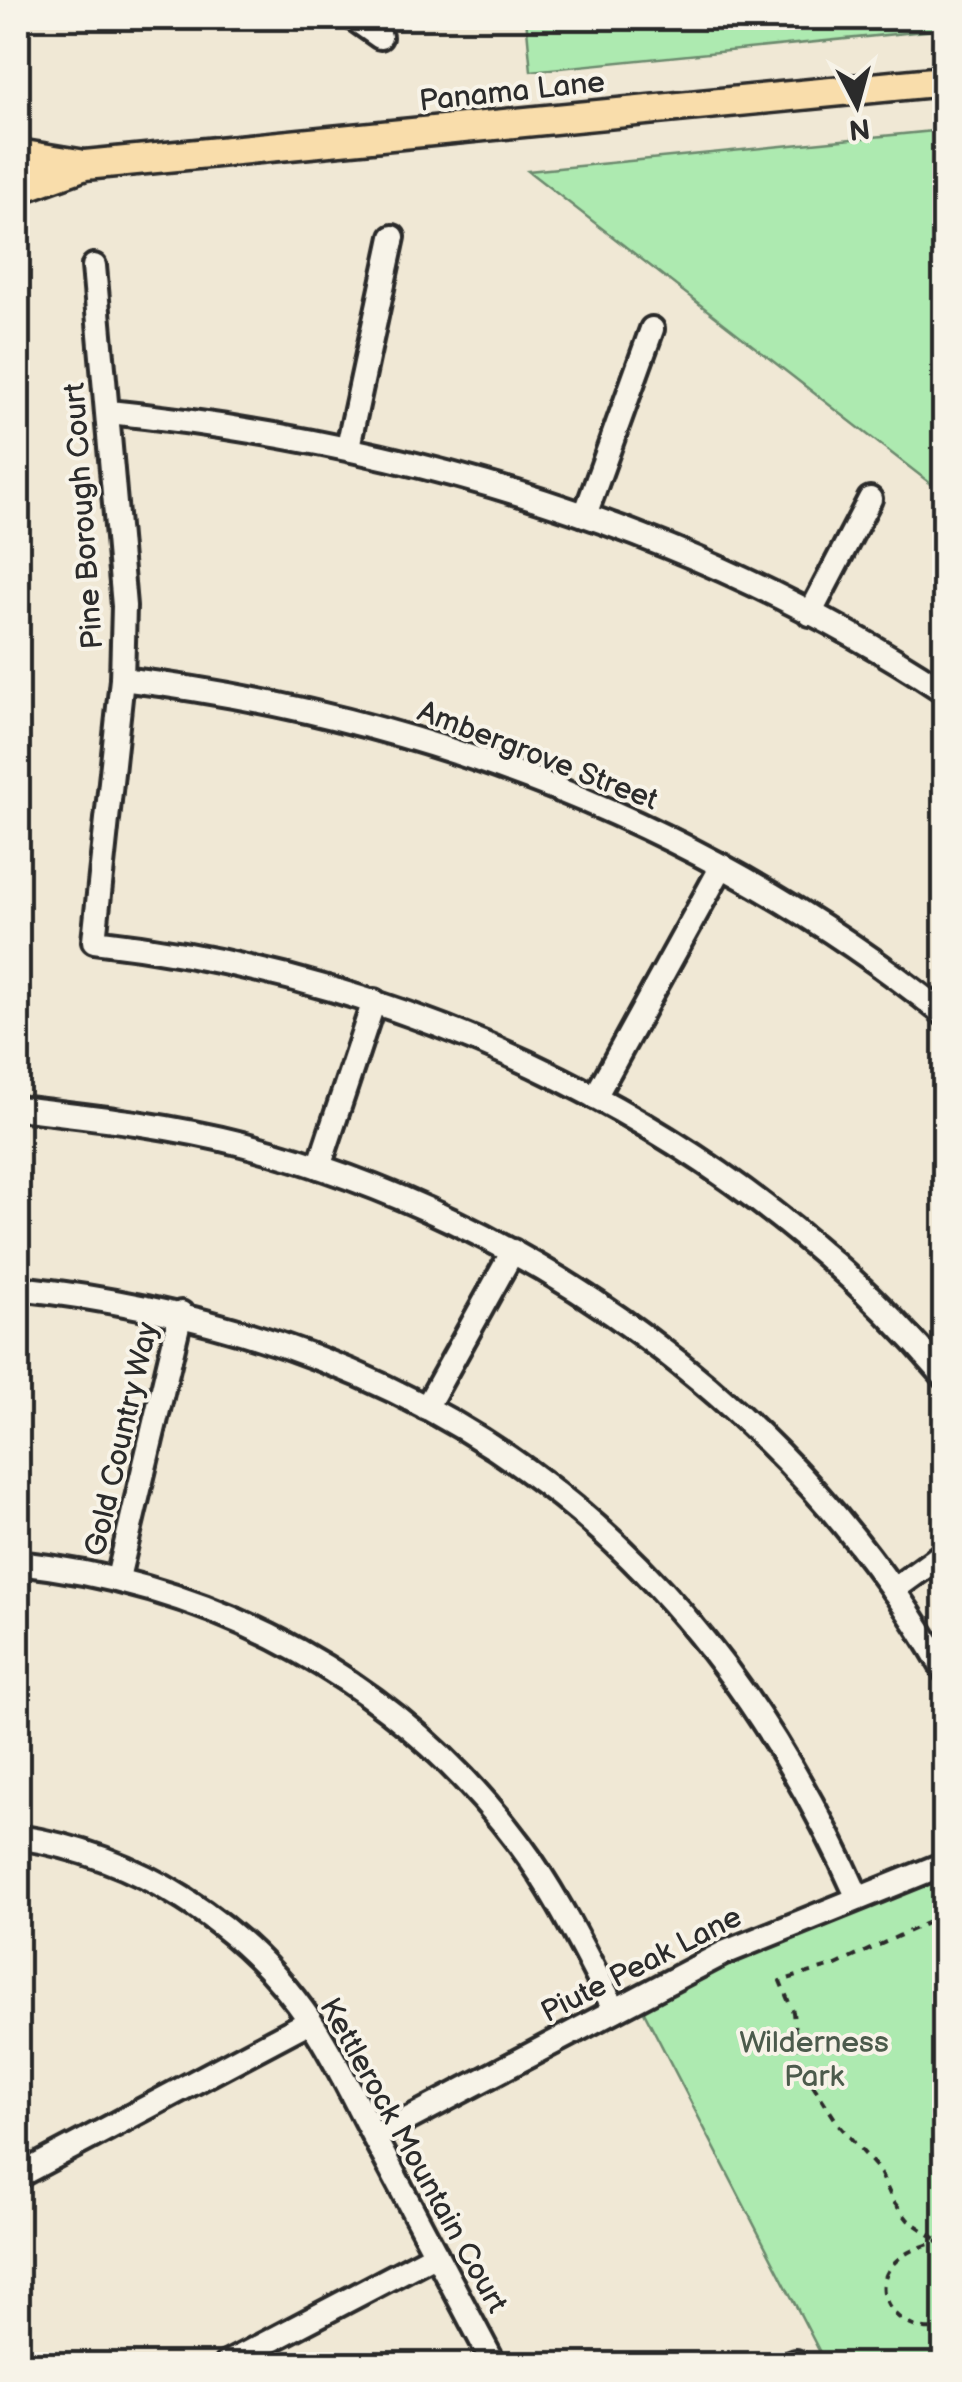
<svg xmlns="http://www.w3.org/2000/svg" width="962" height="2382" font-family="'Balsamiq Sans',sans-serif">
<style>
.green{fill:#adeab0;stroke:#6c8a6e;stroke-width:2.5}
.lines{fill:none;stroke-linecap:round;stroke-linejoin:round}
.minor-casing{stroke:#2b2b2b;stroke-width:30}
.major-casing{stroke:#2b2b2b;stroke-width:35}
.path{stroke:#2b2b2b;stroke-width:4;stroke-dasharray:8 8;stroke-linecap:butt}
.minor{stroke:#f7f3e8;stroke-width:22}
.major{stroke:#f9ddab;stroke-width:28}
.labels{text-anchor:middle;stroke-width:8;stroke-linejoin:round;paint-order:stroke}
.street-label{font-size:30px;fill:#2b2b2b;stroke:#f7f3e8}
.park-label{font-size:30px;fill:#4c5b4c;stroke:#f7f3e8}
</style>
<rect width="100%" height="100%" fill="#f0e8d5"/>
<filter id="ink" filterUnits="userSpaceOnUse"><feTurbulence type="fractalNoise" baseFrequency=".01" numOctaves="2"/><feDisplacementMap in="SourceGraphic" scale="20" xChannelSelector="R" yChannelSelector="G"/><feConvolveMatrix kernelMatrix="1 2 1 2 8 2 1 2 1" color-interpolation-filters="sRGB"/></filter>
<g filter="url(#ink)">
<!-- green -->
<g class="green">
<path d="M526,18H944V29L531,71Z"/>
<path d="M944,130V494L528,171Z"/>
<path d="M944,1864V2364H826L637,1998Z"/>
</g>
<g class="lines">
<defs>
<g id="minor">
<path d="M353,18L380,37"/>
<path d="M94,266L124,606L122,679L94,941C416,978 733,1127 944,1376"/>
<path d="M109,412C403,442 695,527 944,691"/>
<path d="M348,447L393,237"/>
<path d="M585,515L652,329"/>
<path d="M810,614L870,499"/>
<path d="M122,679C421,715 708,824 944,1014"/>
<path d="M595,1097L722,866"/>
<path d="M18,1108C93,1117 168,1125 242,1144C531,1219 795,1409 944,1670"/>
<path d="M319,1167L374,1001"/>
<path d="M18,1288C420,1332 693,1527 858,1898"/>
<path d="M426,1408L513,1251"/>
<path d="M18,1563C219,1585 398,1682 520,1845C558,1896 585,1954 615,2010"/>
<path d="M118,1578L181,1313"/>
<path d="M893,1590L944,1553"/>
<path d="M18,1837C137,1855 243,1922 311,2022C339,2064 360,2112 384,2156C421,2225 457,2295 494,2364"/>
<path d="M374,2137L724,1953L944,1864"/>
<path d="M18,2176L310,2021"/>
<path d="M226,2364L436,2254"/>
<path d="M791,2364L796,2362"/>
</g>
<g id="major">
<path d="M18,154L79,164"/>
<path d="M18,189L85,165L944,81"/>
</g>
</defs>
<!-- minor casing -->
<use href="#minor" class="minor-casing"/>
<!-- major casing -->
<use href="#major" class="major-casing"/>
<!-- path -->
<g class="path">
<path d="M944,1915L836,1965L780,1981L793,2012L798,2062L839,2125L879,2170L893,2201L908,2220L939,2241L944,2239"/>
<path d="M944,2261L939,2241C924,2246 907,2250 895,2262C862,2295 907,2340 944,2327"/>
</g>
<!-- minor -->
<use href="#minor" class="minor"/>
<!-- major -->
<use href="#major" class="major"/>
</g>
</g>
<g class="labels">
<!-- street labels -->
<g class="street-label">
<text transform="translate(512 91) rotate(-6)" y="10">Panama Lane</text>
<text transform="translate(83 516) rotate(-94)" y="10">Pine Borough Court</text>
<text transform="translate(538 755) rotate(21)" y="10">Ambergrove Street</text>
<text transform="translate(121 1439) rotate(-77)" y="10">Gold Country Way</text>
<text transform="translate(641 1964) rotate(-27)" y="10">Piute Peak Lane</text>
<text transform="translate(414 2155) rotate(61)" y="10">Kettlerock Mountain Court</text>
</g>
<!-- park labels -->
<g class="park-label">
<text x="814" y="2052">Wilderness<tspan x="814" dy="34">Park</tspan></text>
</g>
</g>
<!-- margin -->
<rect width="962" height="2382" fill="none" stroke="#f7f3e8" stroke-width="60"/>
<rect x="30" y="30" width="902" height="2322" fill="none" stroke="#2b2b2b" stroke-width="4" filter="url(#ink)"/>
<!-- north arrow -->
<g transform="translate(857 105) rotate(174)" stroke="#f7f3e8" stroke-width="8" paint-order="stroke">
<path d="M0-8L18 38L0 25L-18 38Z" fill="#2b2b2b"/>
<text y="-15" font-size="28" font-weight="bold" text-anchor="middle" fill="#2b2b2b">N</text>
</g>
</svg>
